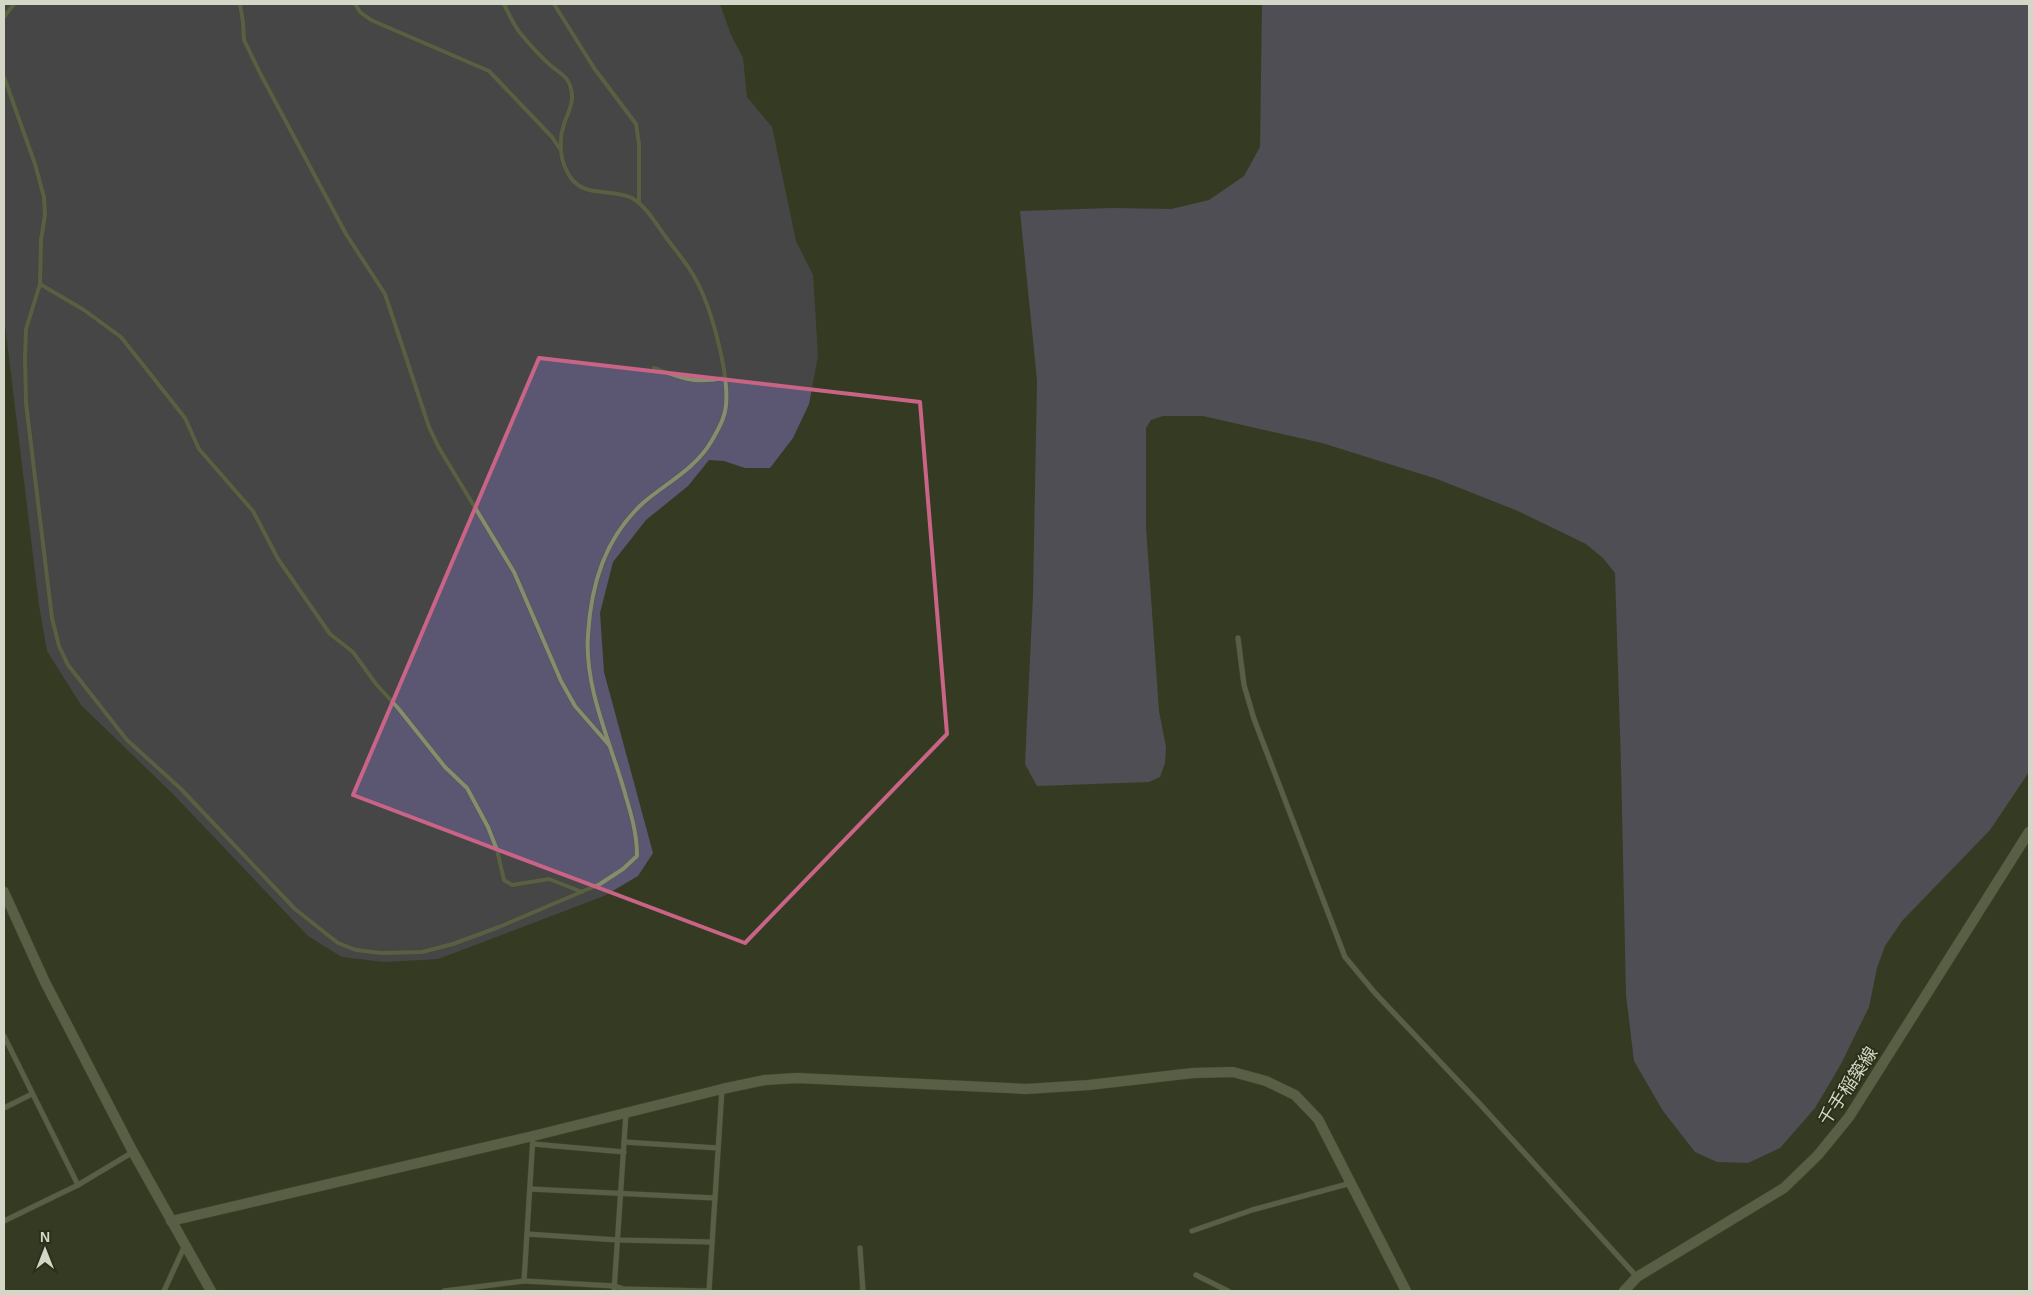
<svg xmlns="http://www.w3.org/2000/svg" width="2033" height="1295" font-family="Helvetica,'Noto Sans JP',sans-serif">
<style>
.green{fill:#5b5672}
.forest{fill:#6e6690}
.lines{fill:none;stroke-linecap:round;stroke-linejoin:round}
.lane-casing{stroke:#545842;stroke-width:5}
.street-casing{stroke:#545842;stroke-width:6}
.secondary-casing{stroke:#545842;stroke-width:11}
.lane{stroke:#858d70;stroke-width:4}
.street{stroke:#858d70;stroke-width:5}
.secondary{stroke:#858d70;stroke-width:10}
.marked{fill:none;stroke:#c96487;stroke-width:4;stroke-linejoin:round}
.labels{text-anchor:middle;stroke-width:4;stroke-linejoin:round;paint-order:stroke}
.street-label{font-size:18px;fill:#d3d7c8;stroke:#2b3118}
</style>
<rect width="100%" height="100%" fill="#353b22"/>
<!-- green -->
<path class="green" d="M4,4H720L731,35L743,58L747,97L772,127L796,241L813,275L818,356L809,404L793,438L770,468H745L724,461L709,460L688,486L646,520L613,562L600,613L604,672L653,853L638,876L604,896L438,959L384,962L342,957L308,936L173,794L81,705L47,651L39,605L4,316Z"/>
<!-- forest -->
<path class="forest" d="M1262,4H2029V772L1990,830L1902,921L1885,946L1877,968L1869,1007L1841,1064L1815,1108L1780,1148L1748,1163L1717,1162L1695,1152L1663,1111L1634,1061L1626,995L1621,765L1615,573L1603,558L1586,544L1518,511L1437,479L1322,443L1203,416H1163L1151,420L1146,428V527L1159,711L1166,747L1165,763L1160,777L1149,782L1037,786L1025,764L1033,595L1037,380L1020,211L1112,208L1171,209L1209,200L1244,176L1260,147Z"/>
<g class="lines">
<defs>
<g id="lane">
<path d="M240,4L243,22L244,40L261,75L346,234L385,294L429,427L439,448L514,572L561,681L575,706L609,745"/>
<path d="M355,4L360,12L371,20L489,71L552,137L560,149"/>
<path d="M554,4L594,68L636,124L639,144V203"/>
<path d="M4,17L14,4"/>
<path d="M4,77L35,164L44,197L45,215L41,240L40,284L26,329L25,359L26,403L52,618L59,646L68,665L127,740L180,788L295,909L338,943L356,950L381,953L422,952L453,944L499,927L600,884L623,869L637,856C637,835 632,817 626,797C612,745 584,689 588,635C591,584 605,538 643,503C666,483 695,469 711,442C718,430 725,418 726,405C729,372 711,306 695,278C687,263 675,250 665,236C656,224 646,206 632,198C613,188 585,198 571,178C560,163 558,142 564,124C567,114 573,106 572,95C572,92 570,84 568,81C564,74 555,70 549,64C539,55 530,45 521,34C514,26 509,14 504,4"/>
<path d="M40,284L84,310L121,337L185,418L199,449L253,511L278,559L330,634L353,652L376,684L398,708L445,767L467,788L488,827L497,850L504,880L512,885L549,879L582,892"/>
<path d="M654,368C682,378 694,384 724,378"/>
</g>
<g id="street">
<path d="M1238,638L1244,685L1254,719L1345,957L1375,993L1479,1103L1637,1277"/>
<path d="M4,1036L78,1185"/>
<path d="M4,1108L32,1094"/>
<path d="M624,1142L718,1148"/>
<path d="M533,1144L624,1152"/>
<path d="M530,1189L715,1198"/>
<path d="M4,1221L78,1185L133,1152"/>
<path d="M1192,1231L1252,1210L1351,1183"/>
<path d="M527,1234L618,1240L712,1242"/>
<path d="M860,1248L863,1291"/>
<path d="M1196,1275L1228,1291"/>
<path d="M524,1281L615,1286L624,1289L709,1291"/>
<path d="M164,1291L185,1245"/>
<path d="M444,1291L524,1281L533,1136"/>
<path d="M614,1291L626,1113"/>
<path d="M709,1291L722,1089"/>
</g>
<g id="secondary">
<path d="M4,892L45,982L133,1152L211,1291"/>
<path d="M171,1221L533,1136L722,1089L765,1080L797,1078L1026,1089L1089,1085L1193,1073L1233,1072L1266,1081L1295,1095L1318,1119L1406,1291"/>
<path d="M1624,1291L1637,1277L1784,1188L1818,1155L1849,1117L2029,832"/>
</g>
</defs>
<!-- lane casing -->
<use href="#lane" class="lane-casing"/>
<!-- street casing -->
<use href="#street" class="street-casing"/>
<!-- secondary casing -->
<use href="#secondary" class="secondary-casing"/>
<!-- lane -->
<use href="#lane" class="lane"/>
<!-- street -->
<use href="#street" class="street"/>
<!-- secondary -->
<use href="#secondary" class="secondary"/>
</g>
<!-- marked area -->
<path d="M0 0H2033V1295H0ZM539,358L920,402L947,734L745,943L353,795Z" fill="#353b22" fill-opacity=".55" fill-rule="evenodd"/>
<path class="marked" d="M539,358L920,402L947,734L745,943L353,795Z"/>
<g class="labels">
<!-- street labels -->
<g class="street-label">
<text transform="translate(1848 1086) rotate(-56)" y="6">千手稲築線</text>
</g>
</g>
<!-- border -->
<rect width="2033" height="1295" fill="none" stroke="#d3d7c8" stroke-width="10"/>
<!-- north arrow -->
<g transform="translate(45 1250)" stroke="#2b3118" stroke-width="4" paint-order="stroke">
<path d="M0-4L9 19L0 12L-9 19Z" fill="#d3d7c8"/>
<text y="-8" font-size="14" font-weight="bold" text-anchor="middle" fill="#d3d7c8">N</text>
</g>
</svg>
